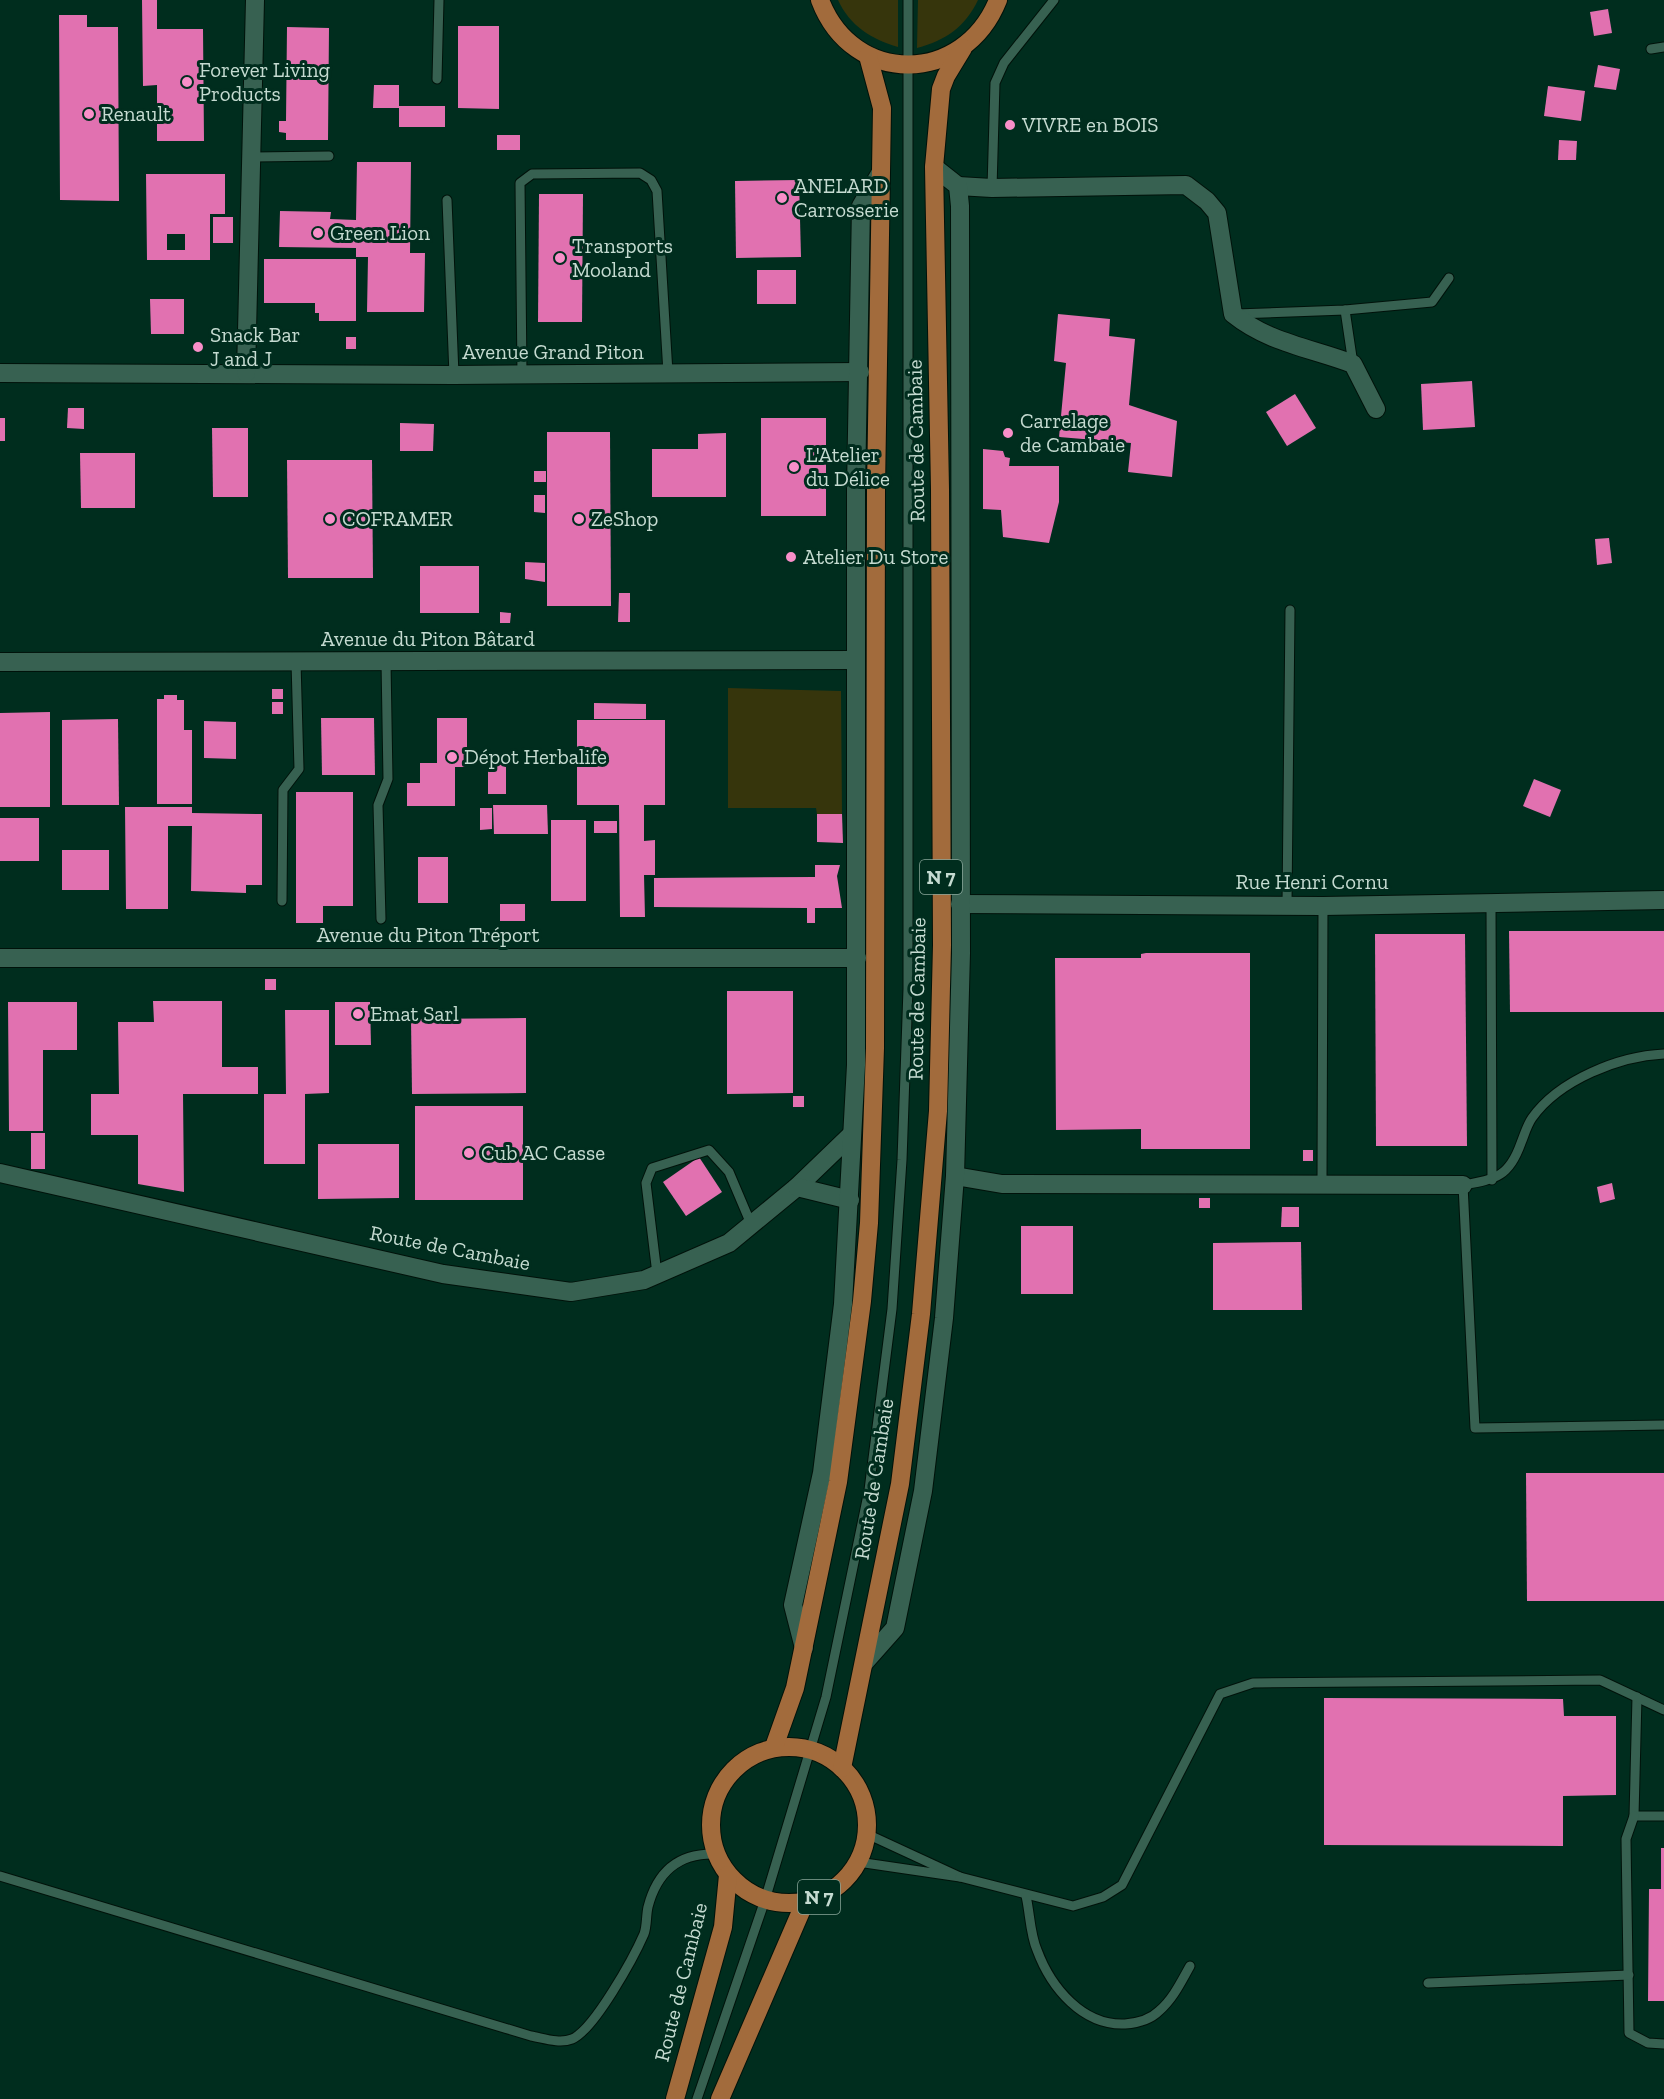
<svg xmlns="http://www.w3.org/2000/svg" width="1664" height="2099" font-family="'Zilla Slab',serif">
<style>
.green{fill:#36350c}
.building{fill:#e171b0;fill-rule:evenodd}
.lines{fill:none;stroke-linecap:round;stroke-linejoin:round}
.lane-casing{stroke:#00120a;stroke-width:11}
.street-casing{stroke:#00120a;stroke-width:20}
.primary-casing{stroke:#00120a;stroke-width:20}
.lane{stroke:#376151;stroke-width:9}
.street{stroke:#376151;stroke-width:18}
.primary{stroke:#a26b3c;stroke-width:18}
.poi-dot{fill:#f98fc9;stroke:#002d1e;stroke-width:2}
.labels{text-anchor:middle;stroke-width:6;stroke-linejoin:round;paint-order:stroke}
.shield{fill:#002d1e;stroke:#8aa79b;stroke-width:1.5}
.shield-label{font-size:20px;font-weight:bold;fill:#c5dbd1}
.poi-label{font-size:21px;fill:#c5dbd1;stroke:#002d1e;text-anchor:start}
.street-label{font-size:21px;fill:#c5dbd1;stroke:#002d1e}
</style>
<rect width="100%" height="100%" fill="#002d1e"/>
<!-- green -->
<g class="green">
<path d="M838,0H898V47C871,39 850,26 838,0Z"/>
<path d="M918,0H978C965,27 946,40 917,48Z"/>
<path d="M728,688L841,691L842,814H817L816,808H728Z"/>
</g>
<!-- building -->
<g class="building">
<path d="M142,0H157V29H203L204,141H157V85L143,86Z"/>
<path d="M1608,9L1612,33L1594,36L1590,12Z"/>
<path d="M59,15H87V27H118L119,201L60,200Z"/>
<path d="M458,26H499V109L458,108Z"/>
<path d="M287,27L329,28L328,140H286V133L279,132V121H286Z"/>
<path d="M1598,65L1620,69L1616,90L1594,87Z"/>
<path d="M374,85H399V106H445V127H399V108H373Z"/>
<path d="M1548,86L1585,91L1581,121L1544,116Z"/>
<rect x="497" y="135" width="23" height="15"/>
<path d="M1559,140L1577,141L1576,160H1558Z"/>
<path d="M357,162H411L410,253H425L424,312H367L368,257H356V248L279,247L280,211L331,212L330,219L356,220Z"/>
<path d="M146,174H225V214H210V260H147ZM167,234H185V250H167Z"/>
<path d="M799,180L801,257L736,258L735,181Z"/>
<path d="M539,194H583L582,322H538Z"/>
<rect x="213" y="217" width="20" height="26"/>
<path d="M264,259H356V321H319V313H315V303H264Z"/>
<rect x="757" y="270" width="39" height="34"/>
<path d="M150,299H184V334H151Z"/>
<path d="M1058,314L1110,319L1109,336L1135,339L1129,405L1177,421L1172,477L1128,472L1131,443L1059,437L1066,363L1054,361Z"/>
<rect x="346" y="337" width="10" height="12"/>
<path d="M1472,381L1475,427L1423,430L1421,384Z"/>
<path d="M1295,394L1316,428L1287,446L1266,412Z"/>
<path d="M68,408H84V429L67,428Z"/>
<rect x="0" y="418" width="5" height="23"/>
<rect x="761" y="418" width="65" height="98"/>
<path d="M400,423L434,424L433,451H400Z"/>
<path d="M212,428H248V497H213Z"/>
<path d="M547,432H610L611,606H547Z"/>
<path d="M726,433V497H652V449H698V434Z"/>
<path d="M983,449L1003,451L1005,457L1010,458L1009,466H1059V502L1049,543L1003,537L1001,510L983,509Z"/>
<path d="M80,453H135V508H81Z"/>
<path d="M287,460H372L373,578H288Z"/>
<rect x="534" y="471" width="12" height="11"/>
<path d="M534,495H545V513L534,512Z"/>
<path d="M1609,538L1612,563L1597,565L1595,539Z"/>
<path d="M525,562L545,563V582L525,579Z"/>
<rect x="420" y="566" width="59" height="47"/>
<path d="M619,593H630V622H618Z"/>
<path d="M500,612L511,613L510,623H500Z"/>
<rect x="272" y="689" width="11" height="10"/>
<path d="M164,695H177V700H184V730H192V804H157V699H164Z"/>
<rect x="272" y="702" width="11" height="12"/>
<path d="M594,703L646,704V719H594Z"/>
<path d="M50,712V807H0V713Z"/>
<path d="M321,718H374L375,775H322Z"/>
<path d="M437,718H467V767H455V806H407V783H420V763H437Z"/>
<path d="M118,719L119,805H62V720Z"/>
<path d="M577,720H665V805H644V841L655,840V875H644L645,917H620L619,805H577Z"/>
<path d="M204,721L236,722V759L204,758Z"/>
<rect x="488" y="763" width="18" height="31"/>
<path d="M1534,779L1561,790L1550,817L1523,806Z"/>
<path d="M296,792H353V906H323V923H296Z"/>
<path d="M493,805H547L548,834H494Z"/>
<path d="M125,807H192V813L262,814V885H246V893L191,891L192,826H168V909H126Z"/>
<path d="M480,808H492V829L480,830Z"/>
<path d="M817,814H842L843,843L817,842Z"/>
<rect x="0" y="818" width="39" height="43"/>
<rect x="551" y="820" width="35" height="81"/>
<rect x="594" y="821" width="23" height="12"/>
<rect x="62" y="850" width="47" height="40"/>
<rect x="418" y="857" width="30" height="46"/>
<path d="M815,865H840L837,876L842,908H815V923H807V908L654,907V878L815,877Z"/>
<rect x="500" y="904" width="25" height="17"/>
<path d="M1509,931H1664V1012H1510Z"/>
<path d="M1375,934H1465L1467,1146H1376Z"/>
<path d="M1146,953H1250V1149H1141V1129L1056,1130L1055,958H1141V954Z"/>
<rect x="265" y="979" width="11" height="11"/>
<path d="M727,991H793V1093L727,1094Z"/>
<path d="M153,1001H222V1067H258V1094H183L184,1192L138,1184V1135H91V1094H119L118,1022H154Z"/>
<path d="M8,1002H77V1050H43V1131H9Z"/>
<path d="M335,1002H370L371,1045H335Z"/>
<path d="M285,1010H329V1093L305,1094V1164H264V1094H286Z"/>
<path d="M526,1018V1093L412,1094L411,1019Z"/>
<rect x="793" y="1096" width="11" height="11"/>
<rect x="415" y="1106" width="108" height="94"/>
<rect x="31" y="1133" width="14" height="36"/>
<path d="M318,1144H399V1198L318,1199Z"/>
<rect x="1303" y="1150" width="10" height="11"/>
<path d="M699,1157L722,1192L686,1216L663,1182Z"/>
<path d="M1612,1183L1615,1199L1600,1203L1597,1187Z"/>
<rect x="1199" y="1198" width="11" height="10"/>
<path d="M1282,1207H1299V1227H1281Z"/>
<rect x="1021" y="1226" width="52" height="68"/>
<path d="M1301,1242L1302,1310H1213V1243Z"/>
<path d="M1526,1473H1664V1601H1527Z"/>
<path d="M1324,1698L1563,1699L1564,1716H1616V1795L1563,1796V1846L1324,1845Z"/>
<path d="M1661,1848H1664V2001H1648L1649,1889H1661Z"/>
</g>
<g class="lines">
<defs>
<g id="lane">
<path d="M1651,49L1664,47"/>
<path d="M437,79L439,0"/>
<path d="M251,157L329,156"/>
<path d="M992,188L995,83L1004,63L1054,0"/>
<path d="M447,200L454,375"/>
<path d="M1345,310L1353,364"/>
<path d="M1236,314L1345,310L1432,302L1449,278"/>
<path d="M522,374L520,183L532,174L640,173L651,180L657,191L668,373"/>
<path d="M282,901L283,790L299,769L296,662"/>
<path d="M1287,905L1290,610"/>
<path d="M1491,905L1492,1180"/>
<path d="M381,919L378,805L388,779L386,662"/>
<path d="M1664,1054C1619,1056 1559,1080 1532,1118C1527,1125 1524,1136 1521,1143C1509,1177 1496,1179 1463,1185L1475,1428L1664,1425"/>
<path d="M1322,1182L1323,906"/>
<path d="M657,1274L646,1183L652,1168L709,1150L729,1172L751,1224"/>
<path d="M1637,1697L1634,1816H1664"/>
<path d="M1634,1816L1626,1839L1629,2033L1648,2043L1664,2044"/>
<path d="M858,1862L960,1877L867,1834"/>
<path d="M0,1876L531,2036C543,2038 559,2044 572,2039C594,2030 634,1957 644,1934C647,1926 646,1916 648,1907C657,1872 678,1853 715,1854"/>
<path d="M960,1877L1073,1906L1103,1897L1122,1885L1220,1694L1253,1683L1600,1680L1664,1710"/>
<path d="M1026,1896C1030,1913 1030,1934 1037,1950C1051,1988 1083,2026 1125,2024C1137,2023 1151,2019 1159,2011C1173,1999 1181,1982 1190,1966"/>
<path d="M1428,1983L1629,1975"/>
<path d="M697,2099L765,1900L826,1697L869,1490L892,1309L902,1160L908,989V0"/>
</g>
<g id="street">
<path d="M958,186L992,188L1186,185L1207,201L1217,213L1233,314C1269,343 1311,348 1353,364L1376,409"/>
<path d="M0,373L454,375L860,372"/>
<path d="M246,373L255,0"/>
<path d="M0,662L856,660"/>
<path d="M960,904L1323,906L1664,900"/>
<path d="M0,958H857"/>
<path d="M0,1173L443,1274L571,1292L644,1280L729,1243L797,1187L851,1135"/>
<path d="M955,1176L1002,1184L1463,1185"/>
<path d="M797,1187L850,1200"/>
<path d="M804,1648L793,1605L822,1473L843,1304L856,1065V489L861,206L881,172"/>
<path d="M864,1663L895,1628L923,1491L944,1318L955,1176L961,953L960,206L958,186L934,167"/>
</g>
<g id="primary">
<path d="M820,0C853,87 964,85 998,0"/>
<circle cx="789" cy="1825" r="78"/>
<path d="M774,1747L795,1688L838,1482L862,1301L869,1223L875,1048L876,489L882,108L868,56"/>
<path d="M842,1768L900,1484L921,1314L938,1111L942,945L940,489L934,167L941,89L946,76L963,48"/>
<path d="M675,2099L723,1927L728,1875"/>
<path d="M720,2099L805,1902"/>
</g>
</defs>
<!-- lane casing -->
<use href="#lane" class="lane-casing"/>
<!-- street casing -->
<use href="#street" class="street-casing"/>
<!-- primary casing -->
<use href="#primary" class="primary-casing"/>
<!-- lane -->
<use href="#lane" class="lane"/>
<!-- street -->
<use href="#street" class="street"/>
<!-- primary -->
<use href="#primary" class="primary"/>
</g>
<!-- markers -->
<g class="poi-dot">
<circle cx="187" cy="82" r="6"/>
<circle cx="89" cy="114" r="6"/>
<circle cx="1010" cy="125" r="6"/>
<circle cx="782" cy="198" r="6"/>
<circle cx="318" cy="233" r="6"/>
<circle cx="560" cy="258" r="6"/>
<circle cx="198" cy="347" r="6"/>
<circle cx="1008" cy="433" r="6"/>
<circle cx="794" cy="467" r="6"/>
<circle cx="330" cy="519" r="6"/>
<circle cx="579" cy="519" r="6"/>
<circle cx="791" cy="557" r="6"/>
<circle cx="452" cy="757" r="6"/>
<circle cx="358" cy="1014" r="6"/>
<circle cx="469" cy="1153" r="6"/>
</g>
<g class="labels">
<!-- shield labels -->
<g class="shield">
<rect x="920" y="860" width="42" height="34" rx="4.5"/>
<rect x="798" y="1880" width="42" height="34" rx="4.5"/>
</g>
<g class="shield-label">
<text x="941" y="884">N 7</text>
<text x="819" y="1904">N 7</text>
</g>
<!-- poi labels -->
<g class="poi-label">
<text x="199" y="77">Forever Living<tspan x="199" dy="24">Products</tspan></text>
<text x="101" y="121">Renault</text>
<text x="1022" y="132">VIVRE en BOIS</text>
<text x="794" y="193">ANELARD<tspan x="794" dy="24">Carrosserie</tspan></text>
<text x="330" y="240">Green Lion</text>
<text x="572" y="253">Transports<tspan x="572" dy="24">Mooland</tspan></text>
<text x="210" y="342">Snack Bar<tspan x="210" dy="24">J and J</tspan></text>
<text x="1020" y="428">Carrelage<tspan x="1020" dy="24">de Cambaie</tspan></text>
<text x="806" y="462">L'Atelier<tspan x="806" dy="24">du Délice</tspan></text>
<text x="342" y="526">COFRAMER</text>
<text x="591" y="526">ZeShop</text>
<text x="803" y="564">Atelier Du Store</text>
<text x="464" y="764">Dépot Herbalife</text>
<text x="370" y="1021">Emat Sarl</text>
<text x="481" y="1160">Cub AC Casse</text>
</g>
<!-- street labels -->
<g class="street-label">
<text x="553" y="359">Avenue Grand Piton</text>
<text transform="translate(916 441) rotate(-91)" y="7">Route de Cambaie</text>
<text x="428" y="646">Avenue du Piton Bâtard</text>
<text x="1312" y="889">Rue Henri Cornu</text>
<text x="428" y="942">Avenue du Piton Tréport</text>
<text transform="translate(917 999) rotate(-89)" y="7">Route de Cambaie</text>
<text transform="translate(450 1248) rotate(11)" y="7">Route de Cambaie</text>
<text transform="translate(874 1479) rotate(-81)" y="7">Route de Cambaie</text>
<text transform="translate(681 1982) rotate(-76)" y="7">Route de Cambaie</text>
</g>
</g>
</svg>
